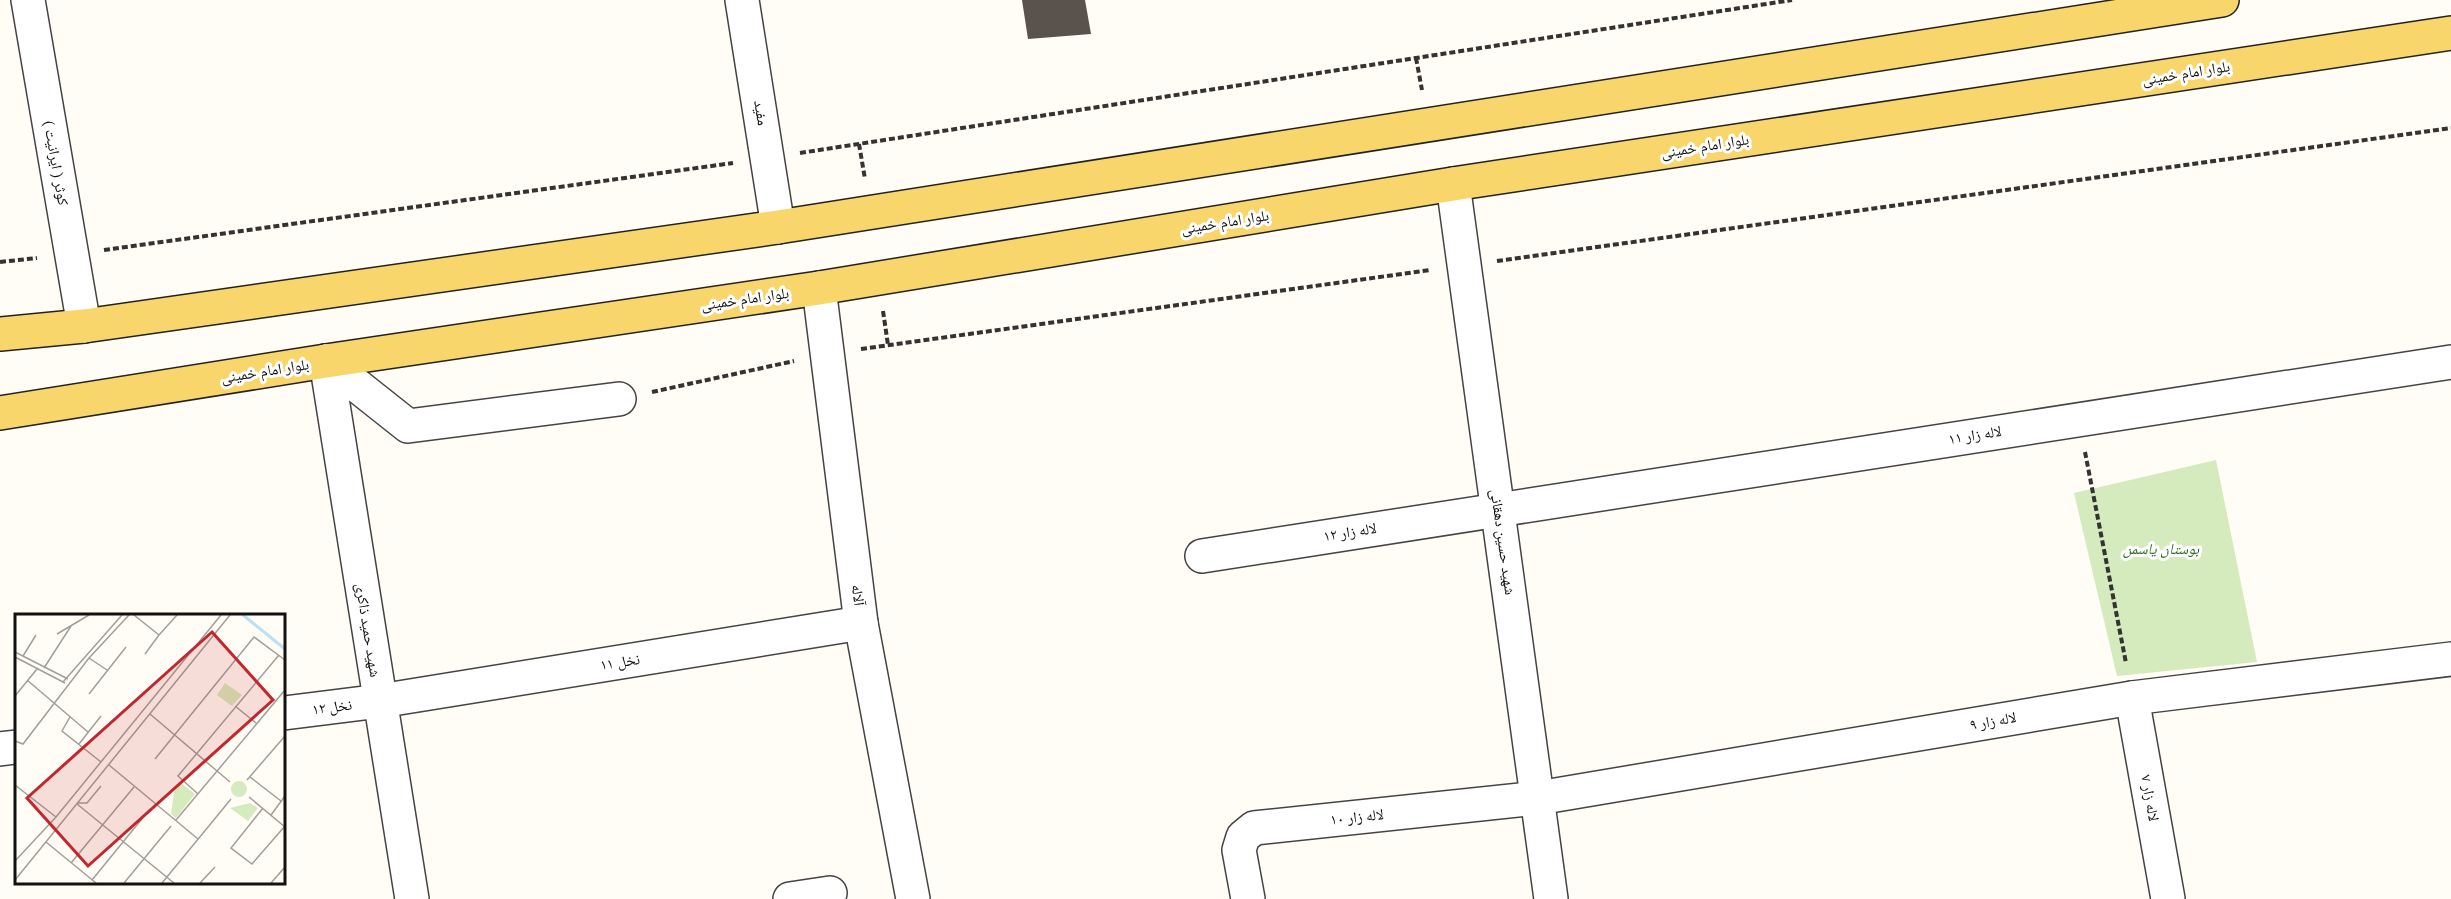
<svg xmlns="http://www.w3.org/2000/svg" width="2451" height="899" font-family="'PT Serif','Noto Naskh Arabic',serif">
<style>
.green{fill:#d5ebbd}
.building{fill:#5a524d}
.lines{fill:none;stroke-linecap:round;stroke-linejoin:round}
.minor-casing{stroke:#444;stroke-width:36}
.major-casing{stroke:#222;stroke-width:36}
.path{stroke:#333;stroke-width:4;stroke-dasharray:6 3;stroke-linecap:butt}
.minor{stroke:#fff;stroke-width:33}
.major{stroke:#f9d66b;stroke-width:33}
.labels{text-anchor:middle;stroke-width:6;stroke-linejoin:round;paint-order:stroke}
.street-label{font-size:15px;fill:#111;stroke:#fff}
.park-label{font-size:15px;font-style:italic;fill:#2f6b1f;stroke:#fff}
.inset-river{fill:none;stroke:#b9e0f7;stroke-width:3}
.inset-road{fill:none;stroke:#a09f9a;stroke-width:1.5}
.view{fill:#c4262e;fill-opacity:0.15;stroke:#c4262e;stroke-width:3}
.inset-edge{fill:none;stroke:#111;stroke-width:3}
</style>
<rect width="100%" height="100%" fill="#fffdf5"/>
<!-- green -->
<path class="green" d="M2216,460L2257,662L2117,676L2074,493Z"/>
<!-- building -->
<path class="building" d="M1022,0H1085L1091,34L1028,39Z"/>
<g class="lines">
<defs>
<g id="minor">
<path d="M28,0L84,326"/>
<path d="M742,0L778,227"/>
<path d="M1453,184L1551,899"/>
<path d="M819,288L861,623L913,899"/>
<path d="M326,361L412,899"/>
<path d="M326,361L408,426L619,399"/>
<path d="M1202,556L2451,362"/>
<path d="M2132,698L2168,899"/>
<path d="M284,713L380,701L861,623"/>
<path d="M0,749L16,747"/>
<path d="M790,899L830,893"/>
<path d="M1248,899L1239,850L1243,837L1254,828L1538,798L2132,698L2451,659"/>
</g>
<g id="major">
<path d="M0,334L84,326L778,227L2222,0"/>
<path d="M0,413L326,361L819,288L1453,184L2451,33"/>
</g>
</defs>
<!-- minor casing -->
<use href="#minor" class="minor-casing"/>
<!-- major casing -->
<use href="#major" class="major-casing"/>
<!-- path -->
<g class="path">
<path d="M1416,58L1422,90"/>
<path d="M859,144L865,179"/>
<path d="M800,153L1792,0"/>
<path d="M104,250L733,163"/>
<path d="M1497,261L2451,128"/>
<path d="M0,262L37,258"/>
<path d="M883,311L888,345"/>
<path d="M861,349L1430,270"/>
<path d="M652,392L794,361"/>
<path d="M2085,452L2126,663"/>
</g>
<!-- minor -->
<use href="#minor" class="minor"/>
<!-- major -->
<use href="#major" class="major"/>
</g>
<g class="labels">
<!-- street labels -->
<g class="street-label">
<text transform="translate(2186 73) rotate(-9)" y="5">بلوار امام خمینی</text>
<text transform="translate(761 113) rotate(81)" y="5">مفید</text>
<text transform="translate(1705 146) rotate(-9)" y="5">بلوار امام خمینی</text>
<text transform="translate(56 163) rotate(80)" y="5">کوثر ( ایرانیت )</text>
<text transform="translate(1225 222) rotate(-9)" y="5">بلوار امام خمینی</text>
<text transform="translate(745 299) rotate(-8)" y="5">بلوار امام خمینی</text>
<text transform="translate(265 371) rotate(-9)" y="5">بلوار امام خمینی</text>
<text transform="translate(1975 435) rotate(-9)" y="5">لاله زار ۱۱</text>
<text transform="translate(1350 532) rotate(-9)" y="5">لاله زار ۱۲</text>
<text transform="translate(1503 542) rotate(82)" y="5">شهید حسین دهقانی</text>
<text transform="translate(858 595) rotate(83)" y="5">آلاله</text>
<text transform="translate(368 630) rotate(81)" y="5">شهید حمید ذاکری</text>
<text transform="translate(620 662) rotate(-9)" y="5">نخل ۱۱</text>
<text transform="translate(332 707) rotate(-7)" y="5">نخل ۱۲</text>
<text transform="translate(1993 721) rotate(-10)" y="5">لاله زار ۹</text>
<text transform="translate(2150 798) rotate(80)" y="5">لاله زار ۷</text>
<text transform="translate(1357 817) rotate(-6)" y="5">لاله زار ۱۰</text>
</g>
<!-- park labels -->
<g class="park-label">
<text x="2161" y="554">بوستان یاسمن</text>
</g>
</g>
<!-- overview -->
<g transform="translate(15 614)">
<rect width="270" height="270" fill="#fffdf5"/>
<path d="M210,69L227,81L217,92L202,81ZM216 175a8 8 0 1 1 16 0a8 8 0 1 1-16 0ZM166,169L180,180L161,204L156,200L159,178ZM235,189L243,194L233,207L215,194Z" fill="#d5ebbd"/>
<path class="inset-river" d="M228,1L270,35"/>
<path class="inset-road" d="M119,1L144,21L162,1M42,20L74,1M0,38L53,65M130,40L144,21M8,42L21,21M0,43L50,69M74,44L92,56M29,54L56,12M12,66L73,118M48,68L107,1M74,80L111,33M0,82L22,55M220,92L241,109M135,100L215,168M55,103L47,117L86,148M0,127L8,130L74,44L114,1M64,130L86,102M140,145L239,23L270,46M94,151L183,225M235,163L266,187M232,166L270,122M0,171L41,203M183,180L163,162L264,41M234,183L270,213M62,189H72L86,172M62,190L159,269M248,194L216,234L237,250L270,212M256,201L270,182M161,206L270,76M31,228L81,269M0,247L41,203L206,1M56,249L119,173M0,266L215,1M77,266L135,195M109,269L156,212M147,269L216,185M185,269L200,253M256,269L270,253"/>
<path class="view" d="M197,18L258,86L73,252L12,184Z"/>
<rect width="270" height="270" class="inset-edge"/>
</g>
</svg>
